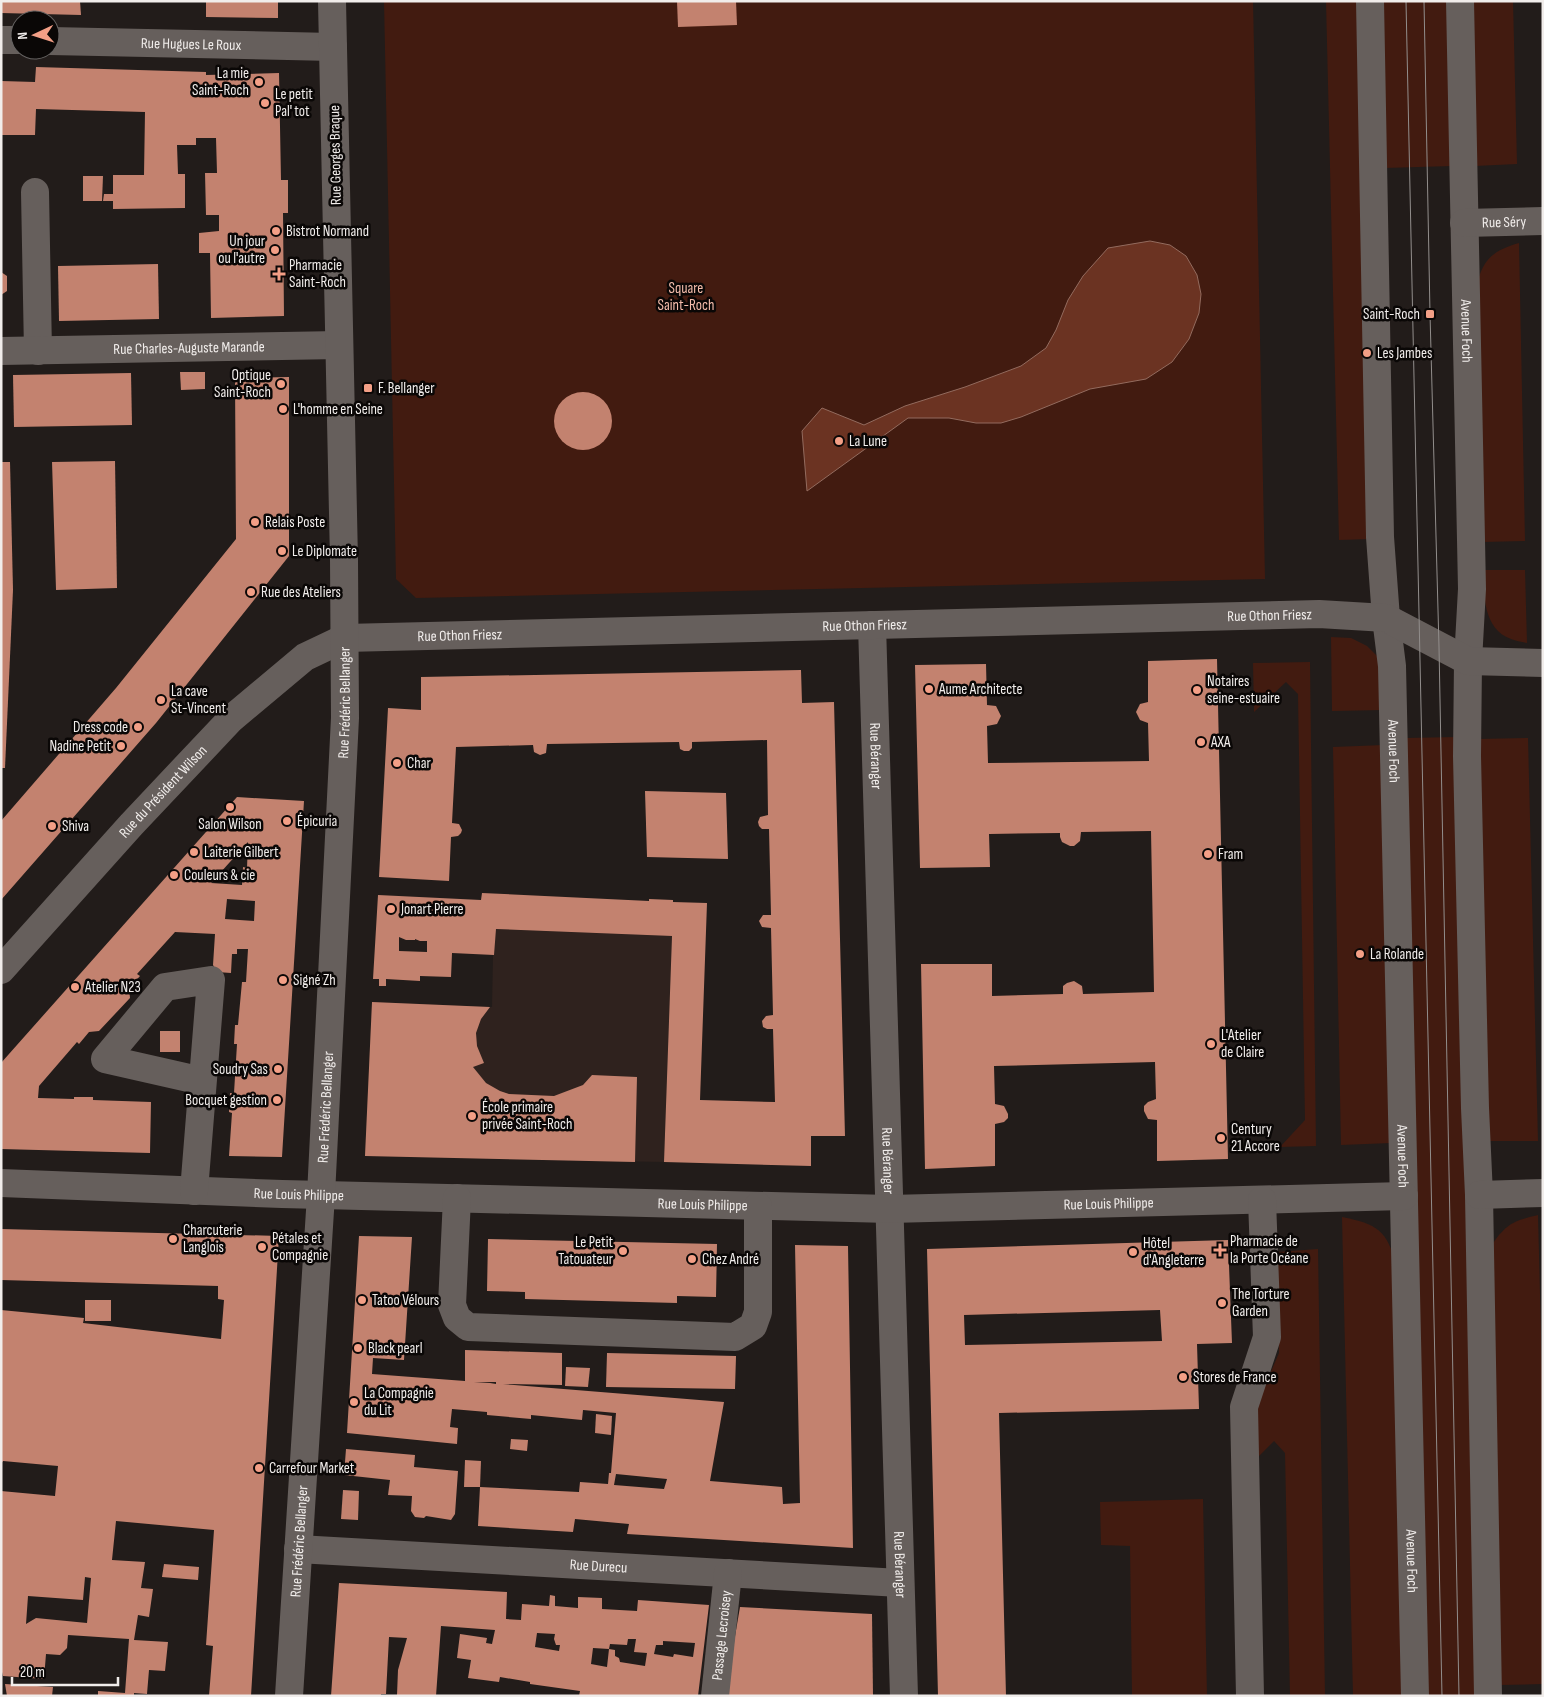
<svg xmlns="http://www.w3.org/2000/svg" width="1544" height="1697" font-family="'Sofia Sans Condensed',sans-serif">
<style>
.built{fill:#2f221e}
.green{fill:#421b10}
.water{fill:#6b3322;stroke:#936b5e}
.building{fill:#c3826f;fill-rule:evenodd}
.lines{fill:none;stroke-linecap:round;stroke-linejoin:round}
.minor{stroke:#665f5c;stroke-width:28}
.tram{stroke:#928e8c;stroke-width:1}
.poi-dot{fill:#f39f86;stroke:#0a0706;stroke-width:2}
.labels{text-anchor:middle;stroke-width:5;stroke-linejoin:round;paint-order:stroke}
.street-label{font-size:15px;fill:#f1edeb;stroke:#0a0706}
.poi-label{font-size:15px;fill:#f1edeb;stroke:#0a0706;text-anchor:start}
.park-label{font-size:15px;fill:#f5bdac;stroke:#0a0706}
</style>
<rect width="100%" height="100%" fill="#221c1a"/>
<!-- built -->
<path class="built" d="M496,929L672,936L664,1162L365,1156L372,1002L492,1007L493,956Z"/>
<!-- green -->
<g class="green">
<path d="M384,1H1253L1265,579L416,598L396,579Z"/>
<path d="M1326,1H1359L1371,539L1339,540Z"/>
<path d="M1380,1H1449L1453,166L1384,168Z"/>
<path d="M1472,1H1513L1517,164L1475,166Z"/>
<path d="M1519,243L1525,541L1482,542L1476,288C1482,261 1491,251 1519,243Z"/>
<path d="M1483,570H1525L1527,643C1522,642 1516,641 1511,639C1483,629 1484,595 1483,570Z"/>
<path d="M1331,637L1351,638L1367,646L1378,657L1383,710L1332,711Z"/>
<path d="M1310,662L1316,1146L1280,1147L1305,1120L1298,694L1286,682L1254,712L1253,663Z"/>
<path d="M1458,737L1478,1696H1425L1405,738Z"/>
<path d="M1528,738L1538,1141H1489L1478,739Z"/>
<path d="M1384,745L1391,1143L1341,1145L1333,747Z"/>
<path d="M1538,1215L1543,1413V1684L1498,1685L1491,1246C1506,1224 1513,1221 1538,1215Z"/>
<path d="M1342,1217C1377,1224 1387,1230 1396,1265L1404,1696H1353Z"/>
<path d="M1318,1249L1325,1696H1290L1285,1453L1274,1441L1257,1458L1254,1411L1279,1353L1277,1252Z"/>
<path d="M1203,1499L1207,1696H1132L1130,1546L1101,1545L1100,1502Z"/>
</g>
<!-- water -->
<path class="water" d="M1150,241L1170,245L1186,256L1197,275L1201,294L1199,313L1189,339L1172,362L1146,379L1090,389L1021,417L1001,423H976L949,418H908L807,491L802,431L822,408L864,425L905,406L965,387L1021,366L1046,348L1056,330L1068,300L1083,276L1108,248Z"/>
<!-- building -->
<g class="building">
<path d="M1,1H80L81,15L1,13Z"/>
<path d="M206,1H278V18L206,17Z"/>
<path d="M677,1H736L737,25L678,27Z"/>
<path d="M36,67L206,72V75L279,73L281,180H288V213H283L284,316L211,318L210,253H199V233L219,231V215H206L205,173H217L216,138H196V145H177L178,174H185V208L113,209V201H103L104,194H113V175H144L145,112L36,109L35,135H1V81L35,82Z"/>
<path d="M83,176H103L102,201H83Z"/>
<path d="M158,264L159,319L59,321L58,266Z"/>
<path d="M1,272L7,276V291L1,295Z"/>
<path d="M180,372H205V389L181,390Z"/>
<path d="M131,373L132,425L14,427L13,375Z"/>
<path d="M289,377V556L156,723L1,900V821L116,688L236,539L235,378Z"/>
<circle cx="583" cy="421" r="29"/>
<path d="M115,461L117,588L56,590L52,462Z"/>
<path d="M1,462H10L13,590L5,768H1Z"/>
<path d="M1217,659L1228,1159L1157,1161V1120L1148,1119L1144,1111V1106L1148,1102L1156,1099L1155,1062L994,1066L995,1104L1004,1106L1008,1114V1118L1004,1122L995,1124V1166L925,1169L921,964H992V996L1063,994V986L1067,983L1074,981L1082,986L1083,994L1154,992L1151,831L1081,832L1080,841L1074,846H1070L1062,842L1060,837V833L989,834L990,867L920,868L915,665L986,664L987,705L996,706L1001,716L997,724L987,726L988,763L1149,761L1148,723L1140,720L1136,712L1140,704L1148,702V661Z"/>
<path d="M801,670L802,703L834,702L845,1136H811V1166L664,1162L672,936L496,929L494,955L452,953L451,977L420,976V981L386,979V986H379V979H373L378,895L481,900L482,893L649,901V899L673,900V902L707,903L700,1100L775,1102L773,1029H767L763,1027L762,1021L766,1016L773,1015L771,928L762,927L759,921L763,915H771L769,829H762L759,826L758,822L760,817L768,815L767,740L692,742V748L689,751H684L680,749L679,742L547,744L546,753L540,755L534,752L533,745L456,747L452,823L459,824L462,830L461,833L458,836L451,837L449,881L379,877L388,708L421,710V677ZM399,937L406,940H415V939L420,941H427V952L399,951Z"/>
<path d="M645,791L726,793L728,859L647,857Z"/>
<path d="M237,797L304,801L282,1157L229,1156L232,1113L229,1112L230,1093H234L237,1044H234L235,1025H238L242,982H246L248,949H237V954H232L231,973L217,972L213,965L215,934L175,932L137,974L140,976L129,988L130,998L99,1031L89,1032L79,1044L77,1042L39,1086L38,1098L74,1099V1097H93V1100L151,1102L150,1153L1,1149V1063ZM248,842L247,868L243,867L242,885L211,883ZM227,899L255,901L254,921L225,919Z"/>
<path d="M372,1002L490,1007L481,1019L476,1033L477,1046L484,1063L473,1067L486,1083L500,1091L509,1094L554,1096L583,1085L592,1075L637,1077L635,1162L365,1156Z"/>
<rect x="160" y="1031" width="20" height="21"/>
<path d="M1,1229L279,1236L251,1696H209L213,1646L206,1645L214,1530L116,1521L112,1560L145,1562L141,1588L153,1589L149,1617L138,1615L134,1640L168,1642L165,1671L149,1670L147,1694L134,1693V1696H98V1691L125,1693L129,1639L68,1635L67,1648L60,1655L46,1654L44,1679L3,1676L1,1668V1491L55,1496L58,1466L3,1461L1,1464V1310L84,1318L83,1323L221,1339L224,1300L218,1299V1286L1,1280ZM85,1577L91,1578L87,1623L36,1618L26,1624L28,1596L83,1600Z"/>
<path d="M359,1236L412,1237L404,1360L373,1358L372,1374L465,1381V1350L562,1353V1385L503,1384L724,1402L710,1481L782,1487L783,1504L800,1503L795,1245L848,1246L853,1548L627,1534L629,1524L575,1519L573,1532L478,1526L480,1487L579,1492L580,1482L608,1484L609,1473H611L616,1413L583,1410L582,1420L531,1415V1419L487,1415V1412L452,1409L450,1427L458,1428L457,1444L347,1433ZM474,1382H496V1384L490,1383ZM616,1474L667,1479L664,1489L614,1485Z"/>
<path d="M488,1239L717,1244L716,1297L677,1296V1303L525,1299V1292L487,1291Z"/>
<path d="M1228,1240L1232,1343L1197,1344L1199,1409L999,1413L1006,1696H938L927,1249ZM1160,1310L1162,1341L965,1345L964,1315Z"/>
<rect x="85" y="1300" width="26" height="21"/>
<path d="M607,1353L736,1356L735,1389L606,1387Z"/>
<path d="M566,1367L590,1368L588,1387L565,1386Z"/>
<path d="M596,1414L612,1416L611,1435L595,1433Z"/>
<path d="M511,1439L528,1440L527,1451L510,1449Z"/>
<path d="M346,1449L415,1455L414,1467L458,1471L455,1514L451,1520L426,1516L424,1518L415,1517L411,1511L412,1496L388,1495L390,1480L344,1475Z"/>
<path d="M465,1460L481,1461L480,1487H464Z"/>
<path d="M343,1490L359,1491L358,1520L341,1519Z"/>
<path d="M164,1564L199,1567L198,1580L162,1577Z"/>
<path d="M339,1583L507,1592L506,1619L521,1620L522,1604L549,1606L550,1595L555,1596V1606L578,1608V1597L602,1598V1609L637,1611L638,1600L709,1605L698,1696H579L580,1691L530,1684V1682L500,1677L499,1682L468,1678L471,1660L457,1658L460,1634L487,1638L486,1643L492,1644L495,1630L441,1626L436,1696L397,1695L398,1670L407,1638L389,1637L386,1694H381V1696H331ZM537,1633L555,1634L554,1639L556,1645H560L559,1651L535,1647ZM628,1639H636L634,1652L647,1653L645,1666L620,1662L619,1658L615,1656V1650L609,1649L607,1667L591,1664L593,1648L609,1649L610,1644L627,1645ZM663,1641L695,1643L693,1657L674,1654L673,1657L654,1654L656,1645H663Z"/>
<path d="M740,1607L872,1614L873,1696H728L733,1648Z"/>
<path d="M5,1684L53,1687L52,1696H7Z"/>
</g>
<g class="lines">
<!-- minor -->
<g class="minor">
<path id="s1" d="M1370,1L1380,537L1386,618L1392,666L1415,1696"/>
<path id="s2" d="M1460,1L1472,589L1468,661L1467,756L1475,1108L1479,1195L1488,1696"/>
<path d="M1,40H20"/>
<path id="s3" d="M50,41L333,47"/>
<path d="M35,192L38,351"/>
<path id="s4" d="M1464,223L1543,221"/>
<path id="s5" d="M1,351L339,345"/>
<path id="s6" d="M872,625L904,1696"/>
<path id="s7" d="M1,970L131,825L231,719L305,657L345,638L1319,614L1386,618L1468,661L1543,663"/>
<path id="s8" d="M1,1183L282,1194L890,1209L1404,1196"/>
<path d="M194,1191L211,980L165,987L105,1059L202,1081"/>
<path d="M1479,1195L1543,1193"/>
<path d="M457,1198L452,1305L457,1318L468,1327L735,1337L753,1326L758,1312V1206"/>
<path id="s9" d="M298,1549L900,1583"/>
<path id="s10" d="M289,1696L321,1195L345,718L344,560L332,1"/>
<path id="s11" d="M715,1696L728,1573"/>
<path d="M1250,1696L1244,1407L1267,1337L1262,1200"/>
</g>
<!-- tram -->
<g class="tram">
<path d="M1406,1L1442,1696"/>
<path d="M1424,1L1430,314L1439,647L1459,1696"/>
</g>
</g>
<!-- markers -->
<g class="poi-dot">
<circle cx="259" cy="82" r="5"/>
<circle cx="265" cy="103" r="5"/>
<circle cx="276" cy="231" r="5"/>
<circle cx="275" cy="250" r="5"/>
<path d="M276.5 266.5h5v5h5v5h-5v5h-5v-5h-5v-5h5z"/>
<rect x="1425" y="309" width="10" height="10" rx="2.5"/>
<circle cx="1367" cy="353" r="5"/>
<circle cx="281" cy="384" r="5"/>
<rect x="363" y="383" width="10" height="10" rx="2.5"/>
<circle cx="283" cy="409" r="5"/>
<circle cx="839" cy="441" r="5"/>
<circle cx="255" cy="522" r="5"/>
<circle cx="282" cy="551" r="5"/>
<circle cx="251" cy="592" r="5"/>
<circle cx="929" cy="689" r="5"/>
<circle cx="1197" cy="690" r="5"/>
<circle cx="161" cy="700" r="5"/>
<circle cx="138" cy="727" r="5"/>
<circle cx="1201" cy="742" r="5"/>
<circle cx="121" cy="746" r="5"/>
<circle cx="397" cy="763" r="5"/>
<circle cx="230" cy="807" r="5"/>
<circle cx="287" cy="821" r="5"/>
<circle cx="52" cy="826" r="5"/>
<circle cx="194" cy="852" r="5"/>
<circle cx="1208" cy="854" r="5"/>
<circle cx="174" cy="875" r="5"/>
<circle cx="391" cy="909" r="5"/>
<circle cx="1360" cy="954" r="5"/>
<circle cx="283" cy="980" r="5"/>
<circle cx="75" cy="987" r="5"/>
<circle cx="1211" cy="1044" r="5"/>
<circle cx="278" cy="1069" r="5"/>
<circle cx="277" cy="1100" r="5"/>
<circle cx="472" cy="1116" r="5"/>
<circle cx="1221" cy="1138" r="5"/>
<circle cx="173" cy="1239" r="5"/>
<circle cx="262" cy="1247" r="5"/>
<path d="M1217.5 1242.5h5v5h5v5h-5v5h-5v-5h-5v-5h5z"/>
<circle cx="623" cy="1251" r="5"/>
<circle cx="1133" cy="1252" r="5"/>
<circle cx="692" cy="1259" r="5"/>
<circle cx="362" cy="1300" r="5"/>
<circle cx="1222" cy="1303" r="5"/>
<circle cx="358" cy="1348" r="5"/>
<circle cx="1183" cy="1377" r="5"/>
<circle cx="354" cy="1402" r="5"/>
<circle cx="259" cy="1468" r="5"/>
</g>
<g class="labels">
<!-- street labels -->
<g class="street-label">
<text dy="5" stroke="none"><textPath href="#s3" startOffset="141">Rue Hugues Le Roux</textPath></text>
<text transform="translate(335 155) rotate(-91)" y="5">Rue Georges Braque</text>
<text dy="5" stroke="none"><textPath href="#s4" startOffset="40">Rue Séry</textPath></text>
<text dy="5" stroke="none"><textPath href="#s2" startOffset="330">Avenue Foch</textPath></text>
<text dy="5" stroke="none"><textPath href="#s5" startOffset="188">Rue Charles-Auguste Marande</textPath></text>
<text dy="5" stroke="none"><textPath href="#s7" startOffset="1406">Rue Othon Friesz</textPath></text>
<text dy="5" stroke="none"><textPath href="#s7" startOffset="1001">Rue Othon Friesz</textPath></text>
<text dy="5" stroke="none"><textPath href="#s7" startOffset="596">Rue Othon Friesz</textPath></text>
<text dy="5" stroke="none"><textPath href="#s10" startOffset="995">Rue Frédéric Bellanger</textPath></text>
<text dy="5" stroke="none"><textPath href="#s1" startOffset="751">Avenue Foch</textPath></text>
<text dy="5" stroke="none"><textPath href="#s6" startOffset="131">Rue Béranger</textPath></text>
<text dy="5" stroke="none"><textPath href="#s7" startOffset="241">Rue du Président Wilson</textPath></text>
<text dy="5" stroke="none"><textPath href="#s10" startOffset="590">Rue Frédéric Bellanger</textPath></text>
<text dy="5" stroke="none"><textPath href="#s1" startOffset="1156">Avenue Foch</textPath></text>
<text dy="5" stroke="none"><textPath href="#s6" startOffset="536">Rue Béranger</textPath></text>
<text dy="5" stroke="none"><textPath href="#s8" startOffset="298">Rue Louis Philippe</textPath></text>
<text dy="5" stroke="none"><textPath href="#s8" startOffset="702">Rue Louis Philippe</textPath></text>
<text dy="5" stroke="none"><textPath href="#s8" startOffset="1108">Rue Louis Philippe</textPath></text>
<text dy="5" stroke="none"><textPath href="#s10" startOffset="155">Rue Frédéric Bellanger</textPath></text>
<text dy="5" stroke="none"><textPath href="#s1" startOffset="1561">Avenue Foch</textPath></text>
<text dy="5" stroke="none"><textPath href="#s6" startOffset="940">Rue Béranger</textPath></text>
<text dy="5" stroke="none"><textPath href="#s9" startOffset="301">Rue Durecu</textPath></text>
<text dy="5" stroke="none"><textPath href="#s11" startOffset="61">Passage Lecroisey</textPath></text>
</g>
<!-- poi labels -->
<g class="poi-label">
<text x="249" y="78" text-anchor="end">La mie<tspan x="249" dy="17">Saint-Roch</tspan></text>
<text x="275" y="99">Le petit<tspan x="275" dy="17">Pal' tot</tspan></text>
<text x="286" y="236">Bistrot Normand</text>
<text x="265" y="246" text-anchor="end">Un jour<tspan x="265" dy="17">ou l'autre</tspan></text>
<text x="289" y="270">Pharmacie<tspan x="289" dy="17">Saint-Roch</tspan></text>
<text x="1420" y="319" text-anchor="end">Saint-Roch</text>
<text x="1377" y="358">Les Jambes</text>
<text x="271" y="380" text-anchor="end">Optique<tspan x="271" dy="17">Saint-Roch</tspan></text>
<text x="378" y="393">F. Bellanger</text>
<text x="293" y="414">L'homme en Seine</text>
<text x="849" y="446">La Lune</text>
<text x="265" y="527">Relais Poste</text>
<text x="292" y="556">Le Diplomate</text>
<text x="261" y="597">Rue des Ateliers</text>
<text x="1207" y="686">Notaires<tspan x="1207" dy="17">seine-estuaire</tspan></text>
<text x="939" y="694">Aume Architecte</text>
<text x="171" y="696">La cave<tspan x="171" dy="17">St-Vincent</tspan></text>
<text x="128" y="732" text-anchor="end">Dress code</text>
<text x="1211" y="747">AXA</text>
<text x="111" y="751" text-anchor="end">Nadine Petit</text>
<text x="407" y="768">Char</text>
<text x="297" y="826">Épicuria</text>
<text x="230" y="829" text-anchor="middle">Salon Wilson</text>
<text x="62" y="831">Shiva</text>
<text x="204" y="857">Laiterie Gilbert</text>
<text x="1218" y="859">Fram</text>
<text x="184" y="880">Couleurs &amp; cie</text>
<text x="401" y="914">Jonart Pierre</text>
<text x="1370" y="959">La Rolande</text>
<text x="293" y="985">Signé Zh</text>
<text x="85" y="992">Atelier N23</text>
<text x="1221" y="1040">L'Atelier<tspan x="1221" dy="17">de Claire</tspan></text>
<text x="268" y="1074" text-anchor="end">Soudry Sas</text>
<text x="267" y="1105" text-anchor="end">Bocquet gestion</text>
<text x="482" y="1112">École primaire<tspan x="482" dy="17">privée Saint-Roch</tspan></text>
<text x="1231" y="1134">Century<tspan x="1231" dy="17">21 Accore</tspan></text>
<text x="183" y="1235">Charcuterie<tspan x="183" dy="17">Langlois</tspan></text>
<text x="272" y="1243">Pétales et<tspan x="272" dy="17">Compagnie</tspan></text>
<text x="1230" y="1246">Pharmacie de<tspan x="1230" dy="17">la Porte Océane</tspan></text>
<text x="613" y="1247" text-anchor="end">Le Petit<tspan x="613" dy="17">Tatouateur</tspan></text>
<text x="1143" y="1248">Hôtel<tspan x="1143" dy="17">d'Angleterre</tspan></text>
<text x="702" y="1264">Chez André</text>
<text x="1232" y="1299">The Torture<tspan x="1232" dy="17">Garden</tspan></text>
<text x="372" y="1305">Tatoo Vélours</text>
<text x="368" y="1353">Black pearl</text>
<text x="1193" y="1382">Stores de France</text>
<text x="364" y="1398">La Compagnie<tspan x="364" dy="17">du Lit</tspan></text>
<text x="269" y="1473">Carrefour Market</text>
</g>
<!-- park labels -->
<g class="park-label">
<text x="686" y="293">Square<tspan x="686" dy="17">Saint-Roch</tspan></text>
</g>
</g>
<!-- border -->
<rect width="1544" height="1697" fill="none" stroke="#f1edeb" stroke-width="5"/>
<!-- north arrow -->
<g transform="translate(35 35) rotate(266)"><circle r="24" fill="#0a0706" stroke="#666362"/>
<path d="M0-4L9 19L0 12L-9 19Z" fill="#f39f86"/>
<text y="-8" font-size="14" font-weight="bold" text-anchor="middle" fill="#f1edeb">N</text>
</g>
<!-- scale -->
<path d="M12 1677v8h106v-8" fill="none" stroke="#f1edeb" stroke-width="2.5"/>
<text x="20" y="1677" font-size="15" fill="#f1edeb" stroke="#0a0706" stroke-width="4" paint-order="stroke">20 m</text>
</svg>
